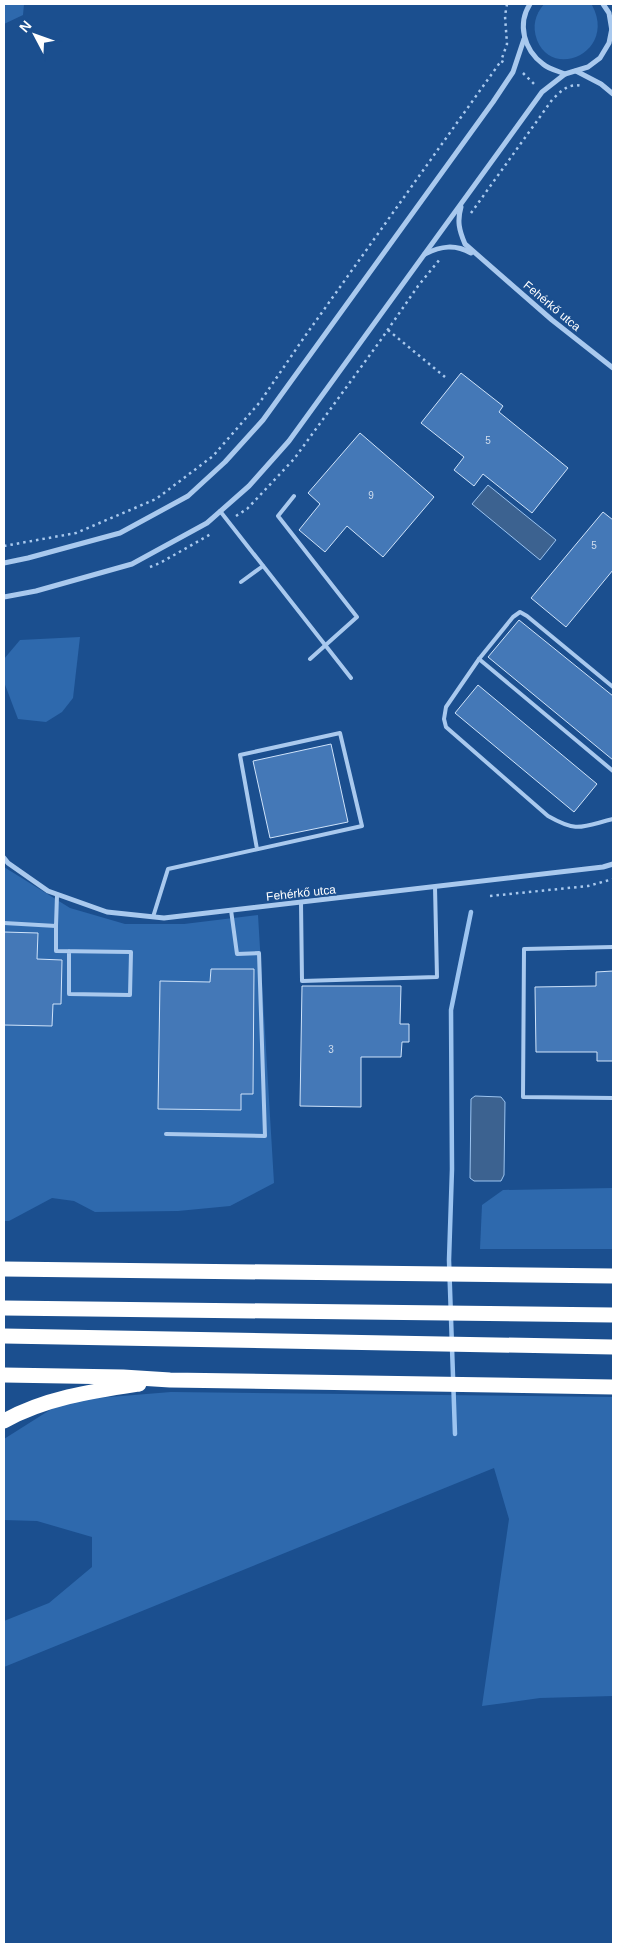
<svg xmlns="http://www.w3.org/2000/svg" width="617" height="1948" font-family="Helvetica,sans-serif">
<style>
.green{fill:#2e69ad}
.water{fill:#3c6290;stroke:#9cc4f0}
.lines{fill:none;stroke-linecap:round;stroke-linejoin:round}
.stream{stroke:#9cc4f0;stroke-width:4.5}
.building{fill:#4478b7;stroke:#cfe3fa}
.path{stroke:#a9c9ee;stroke-width:2.5;stroke-dasharray:2.5 4;stroke-linecap:butt}
.lane{stroke:#a9c9ee;stroke-width:4}
.street{stroke:#a9c9ee;stroke-width:5}
.highway{stroke:#fff;stroke-width:15}
.labels{text-anchor:middle;stroke-width:4;stroke-linejoin:round;paint-order:stroke}
.number-label{font-size:10px;fill:#d0dded}
.street-label{font-size:12px;fill:#fff;stroke:#1b4f8f}
</style>
<rect width="100%" height="100%" fill="#1b4f8f"/>
<!-- green -->
<g class="green">
<path d="M4,4H24L23,15L4,24Z"/>
<path d="M544,4L592,5C617,51 553,81 537,40C532,26 535,15 544,4Z"/>
<path d="M80,637L73,698L62,712L46,722L18,719L4,682V659L20,640Z"/>
<path d="M4,867L70,908L125,924H184L258,915L274,1183L230,1206L178,1211L95,1212L74,1201L52,1198L9,1221H4Z"/>
<path d="M613,1188V1249H480L482,1205L503,1190Z"/>
<path d="M171,1392L613,1397V1696L540,1698L482,1706L509,1519L494,1468L4,1667V1621L49,1603L92,1567V1537L37,1521L4,1520V1439L53,1408L85,1399Z"/>
</g>
<!-- water -->
<g class="water">
<path d="M488,485L556,540L540,560L472,504Z"/>
<path d="M475,1096L501,1097L505,1102L504,1175L501,1181H474L470,1178L471,1099Z"/>
</g>
<g class="lines">
<!-- stream -->
<path class="stream" d="M455,1434L449,1260L452,1169L451,1010L471,912"/>
</g>
<!-- building -->
<g class="building">
<path d="M461,373L503,406L499,412L568,468L532,513L483,474L474,486L454,470L464,457L421,423Z"/>
<path d="M360,433L434,497L383,557L347,526L325,552L299,530L320,504L308,493Z"/>
<path d="M603,512L613,520V570L566,627L531,598Z"/>
<path d="M519,620L613,696V760L488,657Z"/>
<path d="M478,685L597,784L574,812L455,713Z"/>
<path d="M331,744L348,822L270,838L253,761Z"/>
<path d="M4,932L38,933L37,959L62,960L61,1004H53L52,1026L4,1025Z"/>
<path d="M211,969H254L253,1094H241V1110L158,1109L160,981L210,982Z"/>
<path d="M613,971V1061H597V1052H536L535,987L596,986V972Z"/>
<path d="M302,986H401L400,1024H409V1042H402L401,1057H361V1107L300,1106Z"/>
</g>
<g class="lines">
<!-- path -->
<g class="path">
<path d="M507,4L505,16L507,44L501,61L507,64"/>
<path d="M523,73L535,85"/>
<path d="M471,213L552,100C561,91 568,83 582,86"/>
<path d="M388,330L445,377"/>
<path d="M236,516L247,509L294,459L380,341L418,286L440,259"/>
<path d="M4,546L76,533L156,499L213,456L260,402L303,339L501,61"/>
<path d="M150,567L160,563L211,534"/>
<path d="M490,896L588,886L613,879"/>
</g>
<!-- lane -->
<g class="lane">
<path d="M294,496L278,516L357,617L310,659"/>
<path d="M220,511L351,678"/>
<path d="M241,582L263,566"/>
<path d="M479,659L446,707L444,719L446,727L548,816C578,833 581,827 613,819"/>
<path d="M613,687L527,616L520,612L513,617L479,659L613,771"/>
<path d="M301,903L302,981L437,977L435,887"/>
<path d="M153,917L168,869L362,826L340,733L240,755L257,849"/>
<path d="M4,923L56,926L57,895"/>
<path d="M56,926V951L131,952L130,995L69,994V951"/>
<path d="M613,947L524,949L523,1097L613,1098"/>
<path d="M166,1134L265,1136L259,953L237,954L231,910"/>
</g>
<!-- street -->
<g class="street">
<path d="M530,4C517,24 524,50 543,64C549,69 558,71 565,74"/>
<path d="M603,4L609,13L612,31"/>
<path d="M576,71L601,84L613,94"/>
<path d="M461,207C457,221 459,230 465,244L552,320L613,368"/>
<path d="M425,254C441,246 455,244 471,253"/>
<path d="M4,563L28,558L120,533L188,496L225,462L263,420L493,102L513,72L524,39"/>
<path d="M4,597L36,591L132,564L207,523L249,486L289,441L542,92L565,74L588,67L600,58L609,43L612,28"/>
<path d="M4,858L8,863L48,891L107,912L164,918L603,867L613,864"/>
</g>
<!-- highway -->
<g class="highway">
<path d="M4,1269L613,1276"/>
<path d="M4,1308L613,1315"/>
<path d="M4,1336L613,1347"/>
<path d="M4,1375L123,1377L170,1380L613,1387"/>
<path d="M4,1421C45,1398 93,1391 139,1384"/>
</g>
</g>
<g class="labels">
<!-- number labels -->
<g class="number-label">
<text x="488" y="444">5</text>
<text x="371" y="499">9</text>
<text x="594" y="549">5</text>
<text x="331" y="1053">3</text>
</g>
<!-- street labels -->
<g class="street-label">
<text transform="translate(552 306) rotate(40)" y="4">Fehérkő utca</text>
<text transform="translate(301 893) rotate(-6)" y="4">Fehérkő utca</text>
</g>
</g>
<!-- border -->
<rect width="617" height="1948" fill="none" stroke="#ffffff" stroke-width="10"/>
<!-- north arrow -->
<g transform="translate(35 35) rotate(311)" stroke="#1b4f8f" stroke-width="4" paint-order="stroke">
<path d="M0-4L9 19L0 12L-9 19Z" fill="#ffffff"/>
<text y="-8" font-size="14" font-weight="bold" text-anchor="middle" fill="#ffffff">N</text>
</g>
</svg>
